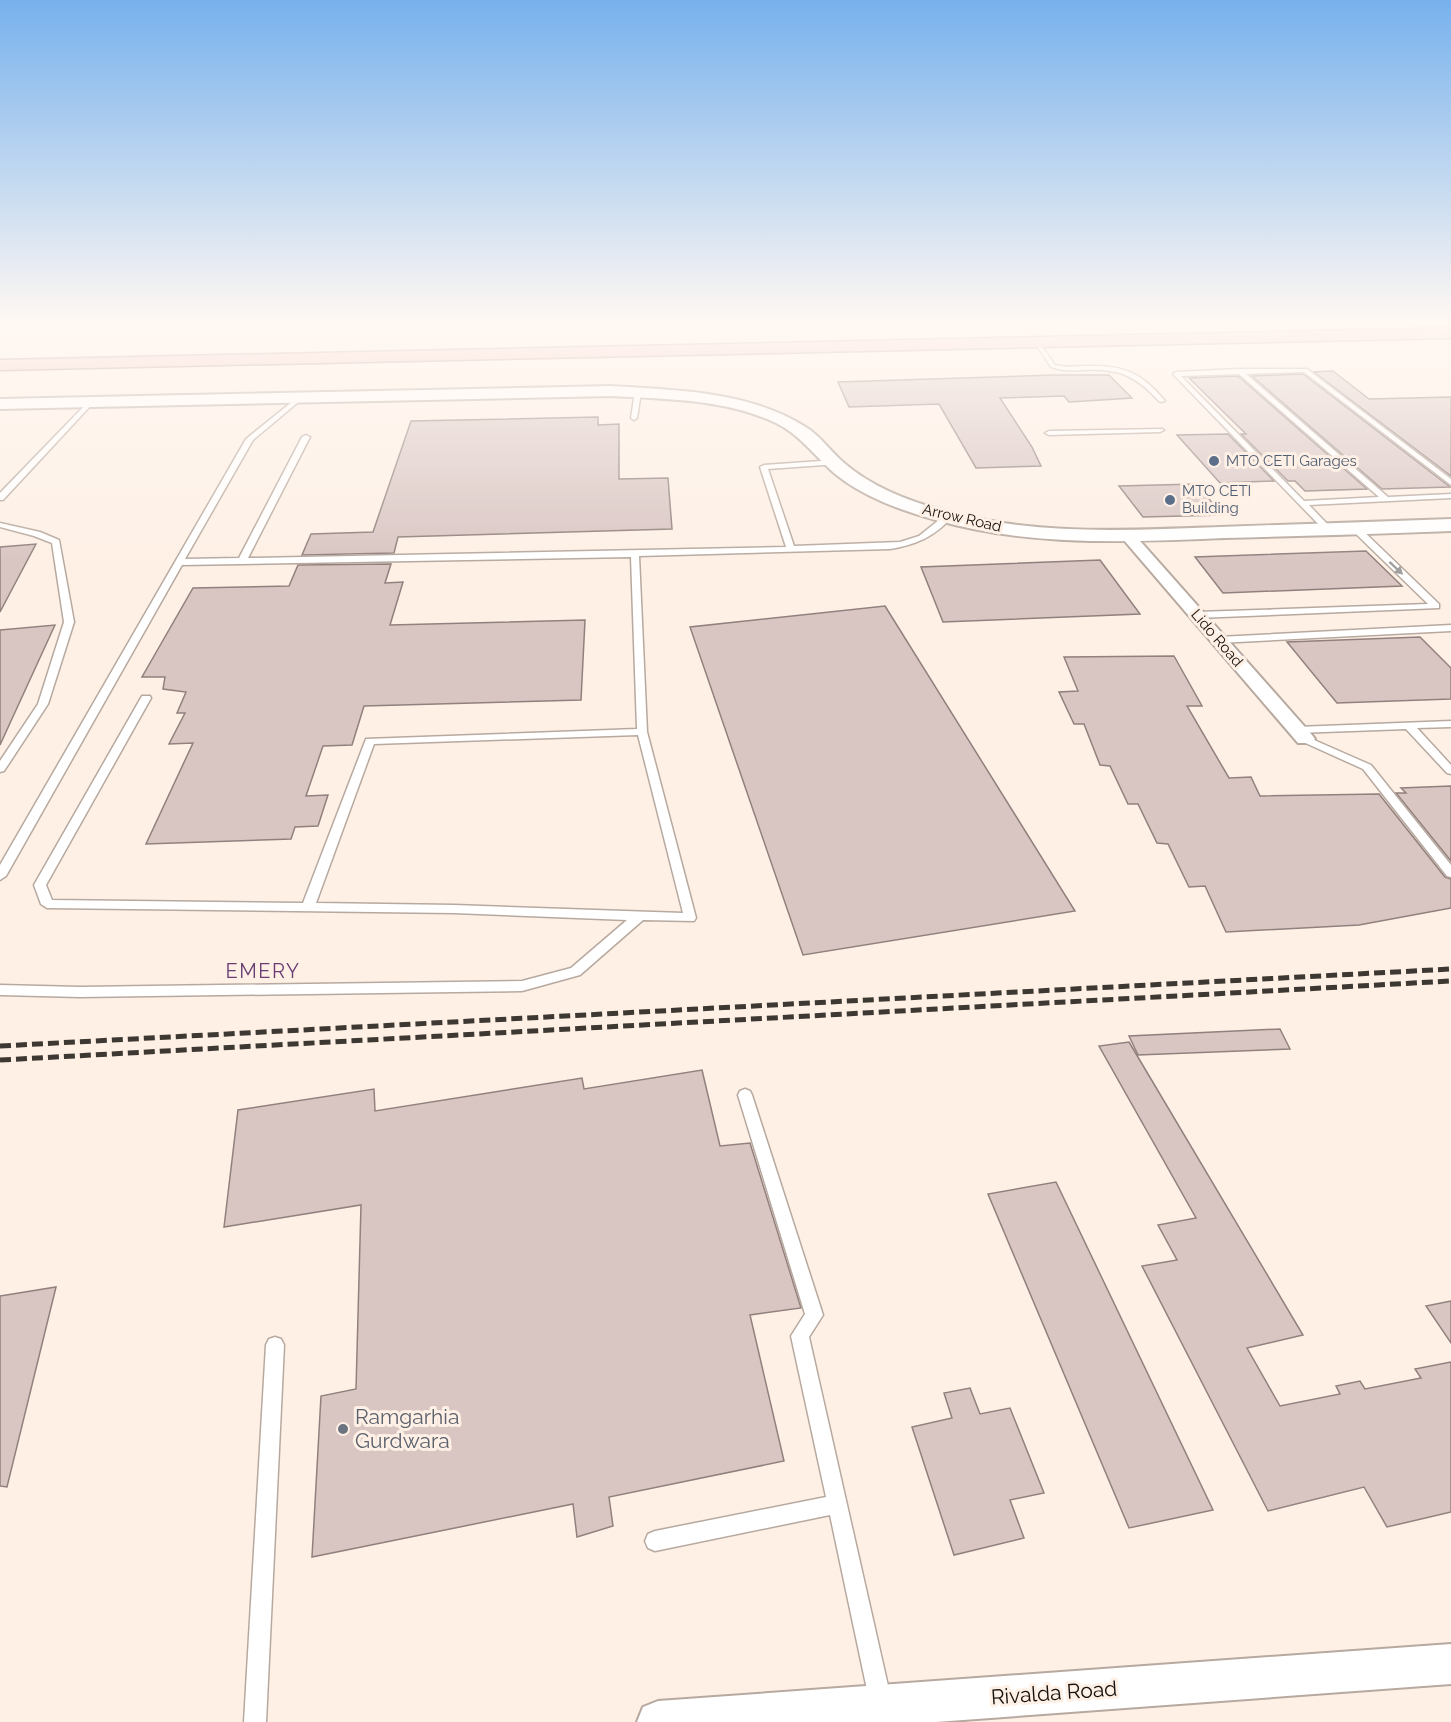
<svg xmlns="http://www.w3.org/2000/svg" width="1451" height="1722" font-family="Raleway,sans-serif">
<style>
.building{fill:#d9c6c3;stroke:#91807e;stroke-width:1.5}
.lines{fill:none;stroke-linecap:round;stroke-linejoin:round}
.service-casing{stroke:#b7a99f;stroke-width:3}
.minor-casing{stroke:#b7a99f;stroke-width:4}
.tertiary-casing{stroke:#b7a99f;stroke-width:4}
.motorway-casing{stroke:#a78581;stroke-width:3}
.service{fill:#fff;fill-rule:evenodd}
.minor{fill:#fff;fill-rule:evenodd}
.tertiary{fill:#fff;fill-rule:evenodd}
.motorway{fill:#f5c3c0;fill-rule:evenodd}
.rail{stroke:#3e3832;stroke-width:5;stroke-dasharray:11 5;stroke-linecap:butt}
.oneway{fill:#a2a09e}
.service-dot{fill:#5c6f8a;stroke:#fef0e5;stroke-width:2}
.worship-dot{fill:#6b7280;stroke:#fef0e5;stroke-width:2}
.labels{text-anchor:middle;stroke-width:6;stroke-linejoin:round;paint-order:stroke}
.far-service-label{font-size:15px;fill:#4e5e75;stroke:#fef0e5;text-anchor:start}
.far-street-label{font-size:15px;fill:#16110d;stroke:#fef0e5}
.neighbourhood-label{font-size:20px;letter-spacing:1.5px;fill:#693d72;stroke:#fef0e5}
.near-worship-label{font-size:21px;fill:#5b616d;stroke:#fef0e5;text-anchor:start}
.near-street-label{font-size:21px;fill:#16110d;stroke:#fef0e5}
</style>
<rect width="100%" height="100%" fill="#fef0e5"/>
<!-- building -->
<g class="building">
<path d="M1333,371L1369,399L1451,397V476L1314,372Z"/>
<path d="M1303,374L1450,487L1382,489L1252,376Z"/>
<path d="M1054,375H1109L1132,398L1069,402L1064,396L1000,398L1032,447L1041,466L976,468L939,404L849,407L838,382Z"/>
<path d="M1238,376L1367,489L1305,491L1295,481H1288L1241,434H1246L1189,378Z"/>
<path d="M598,417V425L619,424V479L668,478L672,529L398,537L394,553L302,555L311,534L373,532L411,421Z"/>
<path d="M1228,434L1274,481L1220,483L1177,435Z"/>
<path d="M1196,484L1223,515L1143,517L1119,486Z"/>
<path d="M36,544L0,612V547Z"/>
<path d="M1366,551L1402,586L1223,593L1195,557Z"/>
<path d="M1100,560L1140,614L943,622L921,567Z"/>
<path d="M391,564L385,583L403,582L390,625L585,620L581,700L364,706L352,745L323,746L306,796L328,795L318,826L295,827L291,839L146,844L193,743L169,744L185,713H177L186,692L163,689L165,677H142L193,588L289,586L298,565Z"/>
<path d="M885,606L1075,911L803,955L690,627Z"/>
<path d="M55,625L0,745V630Z"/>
<path d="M1420,637L1451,668V699L1337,703L1287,642Z"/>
<path d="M1174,656L1202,706H1187L1229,778L1251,777L1260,796L1379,794L1445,877L1451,879V908L1359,925L1226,932L1205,886L1189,887L1168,844L1157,843L1138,804H1128L1110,766L1100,765L1084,724H1074L1059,692L1078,691L1064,657Z"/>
<path d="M1451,786V861L1396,793H1406L1401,788Z"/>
<path d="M1280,1029L1290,1049L1138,1055L1129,1036Z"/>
<path d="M1129,1042L1303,1335L1247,1348L1280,1406L1340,1394L1336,1386L1360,1381L1365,1389L1421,1378L1415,1369L1451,1362V1512L1387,1527L1364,1487L1268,1511L1142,1266L1177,1260L1158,1225L1196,1218L1099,1046Z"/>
<path d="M702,1070L720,1146L750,1143L801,1308L750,1315L784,1461L609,1497L613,1526L577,1537L573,1504L312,1557L321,1396L356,1389L361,1205L224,1227L238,1110L374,1089L375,1111L582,1078L584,1089Z"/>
<path d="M1056,1182L1213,1510L1129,1528L988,1194Z"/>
<path d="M56,1287L7,1487L0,1486V1296Z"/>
<path d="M1451,1301V1343L1426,1306Z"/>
<path d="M970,1388L980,1414L1010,1408L1044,1493L1010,1500L1024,1538L954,1555L912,1427L952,1418L944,1393Z"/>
</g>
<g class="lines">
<defs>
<g id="service">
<path d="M1034,341H1038L1055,365C1066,368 1077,366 1088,366C1124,365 1142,373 1165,401L1160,402C1136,376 1120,368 1084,370C1072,371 1062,371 1051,367Z"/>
<path d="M1239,369H1307L1451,479V485L1304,372L1246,374L1388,497L1451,494V498L1309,505L1332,529L1325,531L1173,374L1176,372ZM1239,374L1379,497L1304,501L1181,376Z"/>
<path d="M638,390L641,392L637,418L634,420L631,418L635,392Z"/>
<path d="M298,397L303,398L253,440L185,559L239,558L302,437L306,435L310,437L248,558L786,547L760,467L764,465L835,460L839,462L838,464L768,469L794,546L900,542L919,536L944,516L951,518C934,537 915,545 890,549L639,556L647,732L696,918L694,921L643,920L580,975L522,991L80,997L0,995V985L80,987L522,981L571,968L627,920L454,913L47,908L41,904L34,885L142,696H150L151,698L46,885L52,900L303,903L366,739L637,729L631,557L182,565L6,876L0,880V865L246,439ZM638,735L683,913L454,905L316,903L374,744Z"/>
<path d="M89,401L94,402L3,500H0V493Z"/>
<path d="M1162,429L1164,430L1160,432L1049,435L1045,433L1049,431Z"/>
<path d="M0,523L40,532L59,540L74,622L48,704L4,771L0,772V761L38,704L64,622L52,543L34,536L0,527Z"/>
<path d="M1352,526H1358L1439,604V608L1197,618L1192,615L1197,612L1428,604L1352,530Z"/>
<path d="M1451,625V631L1219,643L1214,640L1219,637Z"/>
<path d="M1451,721V727L1417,728L1451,765V774L1447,773L1406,729L1297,733L1292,730L1297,727Z"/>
<path d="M1305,736L1371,765L1451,865V877L1447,876L1363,769L1301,741L1300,739Z"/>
<path d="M745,1089L750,1091L752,1095L823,1315L809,1337L891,1699L888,1707L880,1710L872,1707L869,1699L830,1515L655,1551L648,1548L645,1541L648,1534L655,1531L826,1497L791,1336L805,1314L738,1095L740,1091Z"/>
<path d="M275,1337L281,1339L284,1345L266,1722H244L266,1345L269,1339Z"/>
</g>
<g id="minor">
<path d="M1128,531L1133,533L1312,735L1315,739L1312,743H1298L1123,539L1120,536Z"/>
<path d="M1451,1644V1684L936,1722H637L643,1707L658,1701Z"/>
</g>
<path id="tertiary" d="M611,386C675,390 748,391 804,426C820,435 830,451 844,463C873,488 913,503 950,512C1038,536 1130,530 1220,527C1297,524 1374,522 1451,519V531C1375,534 1300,536 1224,538C1128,542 1030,547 936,520C900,510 863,497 834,473C814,455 800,435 776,423C726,399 665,399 611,396L0,409V399Z"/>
<path id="motorway" d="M1451,328V338L0,370V360Z"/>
</defs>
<!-- service casing -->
<use href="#service" class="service-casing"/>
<!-- minor casing -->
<use href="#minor" class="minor-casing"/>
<!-- tertiary casing -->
<use href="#tertiary" class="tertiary-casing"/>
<!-- motorway casing -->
<use href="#motorway" class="motorway-casing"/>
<!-- service -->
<use href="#service" class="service"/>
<!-- minor -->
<use href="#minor" class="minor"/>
<!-- tertiary -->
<use href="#tertiary" class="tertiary"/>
<!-- motorway -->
<use href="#motorway" class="motorway"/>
<!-- rail -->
<g class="rail">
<path d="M0,1046L1451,969"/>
<path d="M0,1060L1451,981"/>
</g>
</g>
<!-- one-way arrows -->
<defs><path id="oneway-solid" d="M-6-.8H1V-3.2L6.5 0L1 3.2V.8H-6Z" transform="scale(1.5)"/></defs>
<use class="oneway" href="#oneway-solid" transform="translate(1396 568) rotate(43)"/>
<!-- sky -->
<linearGradient id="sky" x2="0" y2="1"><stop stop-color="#77b1ed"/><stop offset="0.57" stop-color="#fff8f3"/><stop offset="1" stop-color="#fff8f3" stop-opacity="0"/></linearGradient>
<rect width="1451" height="563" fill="url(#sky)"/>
<!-- markers -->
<g class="service-dot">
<circle cx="1214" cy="461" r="6"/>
<circle cx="1170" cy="500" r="6"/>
</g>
<circle class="worship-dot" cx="343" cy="1429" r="6"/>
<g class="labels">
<!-- far-service labels -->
<g class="far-service-label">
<text x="1226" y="466">MTO CETI Garages</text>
<text x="1182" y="496">MTO CETI<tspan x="1182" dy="17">Building</tspan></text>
</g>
<!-- far-street labels -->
<g class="far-street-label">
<text transform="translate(962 518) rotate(13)" y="5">Arrow Road</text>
<text transform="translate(1217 638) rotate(49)" y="5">Lido Road</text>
</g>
<!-- neighbourhood labels -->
<g class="neighbourhood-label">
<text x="263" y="978">EMERY</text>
</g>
<!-- near-worship labels -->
<g class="near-worship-label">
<text x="355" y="1424">Ramgarhia<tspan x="355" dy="24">Gurdwara</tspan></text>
</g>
<!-- near-street labels -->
<g class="near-street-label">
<text transform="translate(1054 1693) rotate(-4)" y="7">Rivalda Road</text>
</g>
</g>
</svg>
